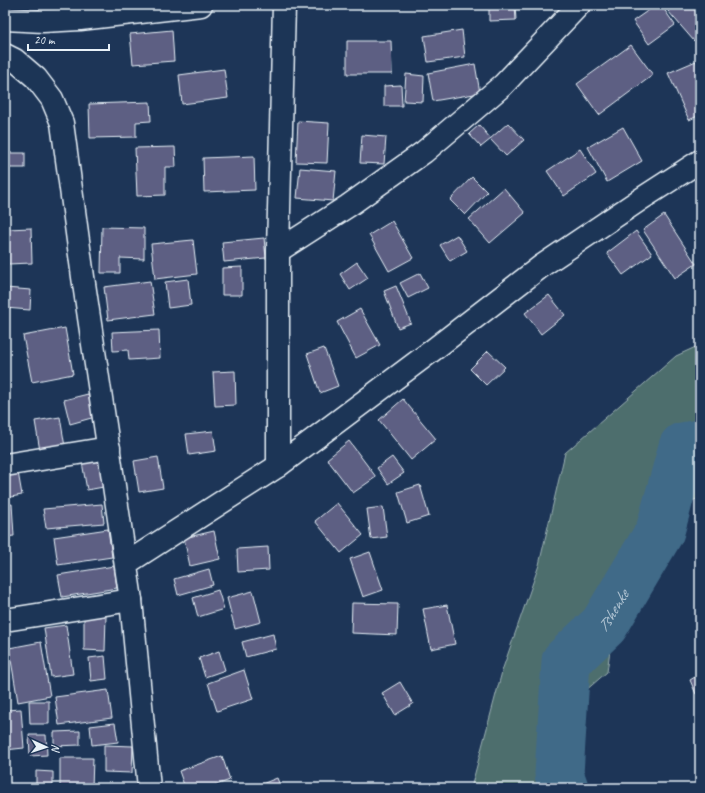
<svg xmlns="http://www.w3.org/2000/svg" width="705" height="793" font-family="Caveat,sans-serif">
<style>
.green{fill:#4e6e6d;stroke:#9bb0b2}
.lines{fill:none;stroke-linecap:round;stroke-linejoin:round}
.river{stroke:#416a88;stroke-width:49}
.building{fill:#5d5f83;stroke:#e8f1f8}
.minor-casing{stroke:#e8f1f8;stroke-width:25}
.minor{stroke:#1d3557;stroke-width:22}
.labels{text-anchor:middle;stroke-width:3;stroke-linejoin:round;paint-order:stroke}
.water-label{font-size:17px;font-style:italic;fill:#aec2d1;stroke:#1d3557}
</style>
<rect width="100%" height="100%" fill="#1d3557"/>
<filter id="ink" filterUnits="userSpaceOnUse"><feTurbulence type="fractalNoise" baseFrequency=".025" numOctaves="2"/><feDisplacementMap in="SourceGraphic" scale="8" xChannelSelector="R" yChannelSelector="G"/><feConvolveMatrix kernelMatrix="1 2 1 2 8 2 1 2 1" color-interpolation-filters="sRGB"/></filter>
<g filter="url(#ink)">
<!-- green -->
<path class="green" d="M700,345V498L670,508L616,606L607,672L569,705L549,788H471L503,668L539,565L565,453L676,356Z"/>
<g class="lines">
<!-- river -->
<path class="river" id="s1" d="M564,788L559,774L566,661L604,625L660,531L683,447L700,444"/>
</g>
<!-- building -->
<g class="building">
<path d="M489,5H515L516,20L489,21Z"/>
<path d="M656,5H661L675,25L649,44L633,21Z"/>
<path d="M675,5H700V36L694,41L668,11Z"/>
<path d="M172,30L174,61L133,64L130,34Z"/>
<path d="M462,30L465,57L428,62L424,36Z"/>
<path d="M347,41H391L392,74H347Z"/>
<path d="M631,45L653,75L599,115L577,84Z"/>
<path d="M696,61L700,70V115L689,120L668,73Z"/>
<path d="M475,64L480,93L433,101L428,73Z"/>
<path d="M224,69L228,98L182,104L179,75Z"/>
<path d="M406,74L424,76L423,102L404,101Z"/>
<path d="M401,85L402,106H384V86Z"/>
<path d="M150,102L151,121L136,122V137L90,138L89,104Z"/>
<path d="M298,121L329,123L327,163L296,162Z"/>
<path d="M508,123L524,140L506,156L490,139Z"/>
<path d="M479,125L491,139L481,147L469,134Z"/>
<path d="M623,127L642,161L607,182L588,147Z"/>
<path d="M362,135L386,137L384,164L360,163Z"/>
<path d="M175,147L176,167H165V195L137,196L135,148Z"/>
<path d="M580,149L596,174L564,196L547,171Z"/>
<rect x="5" y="153" width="20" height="15"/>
<path d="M254,156L255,190L204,192L203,158Z"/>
<path d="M300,168L336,171L333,201L297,198Z"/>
<path d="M472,177L487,192L465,215L450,200Z"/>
<path d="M504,188L525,213L490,243L469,219Z"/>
<path d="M664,215L696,264L675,278L643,230Z"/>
<path d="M392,221L413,258L389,271L369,235Z"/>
<path d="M102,227L144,228V259L120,258V273H101Z"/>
<path d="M31,228L32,263L8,264L7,229Z"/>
<path d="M636,231L652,254L623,275L607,253Z"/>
<path d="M457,235L467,251L450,261L440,245Z"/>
<path d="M264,238L266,258L224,262L222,242Z"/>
<path d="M193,240L197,274L155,279L151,244Z"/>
<path d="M357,262L368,278L350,290L340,274Z"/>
<path d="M242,267V295H222V268Z"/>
<path d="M420,273L428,288L408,298L400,283Z"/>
<path d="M188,279L191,305L168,308L165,282Z"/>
<path d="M150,281L155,314L108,320L104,287Z"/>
<path d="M396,286L411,323L398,328L384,291Z"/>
<path d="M5,288L31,290L30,310L5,308Z"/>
<path d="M549,295L565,315L541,334L525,313Z"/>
<path d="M360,309L380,345L356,358L337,322Z"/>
<path d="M65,328L73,374L32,382L23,336Z"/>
<path d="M159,330L160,358L129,360L128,350L113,351L112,332Z"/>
<path d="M324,348L338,386L320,393L307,354Z"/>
<path d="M488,351L505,367L486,385L470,369Z"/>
<path d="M235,371L236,405L215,406L213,372Z"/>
<path d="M88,394L95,417L70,424L64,400Z"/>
<path d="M403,399L436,439L411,460L379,420Z"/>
<path d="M60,417L65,447L40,451L35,421Z"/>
<path d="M213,431L216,451L189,455L186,434Z"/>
<path d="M349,441L376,477L353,493L327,459Z"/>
<path d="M158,457L163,488L139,492L134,461Z"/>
<path d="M392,457L404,473L388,484L377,468Z"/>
<path d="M104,458L109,486L87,490L82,462Z"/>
<path d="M18,472L22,495L5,498V475Z"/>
<path d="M420,485L429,516L407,523L398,492Z"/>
<path d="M337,503L363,535L341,553L315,521Z"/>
<path d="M12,504L14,536L5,537V505Z"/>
<path d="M102,504L104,523L46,528L43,509Z"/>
<path d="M383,507L387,537L371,539L367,509Z"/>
<path d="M108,529L112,557L58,565L54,537Z"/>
<path d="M214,531L220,559L190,566L184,538Z"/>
<path d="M268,547L269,570L238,572L237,549Z"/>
<path d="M370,552L383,590L363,597L350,559Z"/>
<path d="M114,566L117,588L62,597L58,575Z"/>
<path d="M209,569L213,585L178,595L174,579Z"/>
<path d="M218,590L224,609L198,617L193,598Z"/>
<path d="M253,591L261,622L235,629L227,598Z"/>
<path d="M352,603L398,604L397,635L351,633Z"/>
<path d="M447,605L455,644L431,649L423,609Z"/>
<path d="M84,616H106L105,651L84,650Z"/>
<path d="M66,625L73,674L51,677L44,628Z"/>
<path d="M273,634L276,649L246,657L242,642Z"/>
<path d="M41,642L50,696L18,702L9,648Z"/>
<path d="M219,651L225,670L205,677L199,658Z"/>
<path d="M105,656L107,679L91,681L89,658Z"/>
<path d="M244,670L253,699L217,711L208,683Z"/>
<path d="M700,674V692L696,694L690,680Z"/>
<path d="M400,682L413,704L395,715L382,693Z"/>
<path d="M108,690L112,718L59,725L55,697Z"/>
<path d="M29,701H49V724H30Z"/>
<path d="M21,709L24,748L5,750V710Z"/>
<path d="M115,723L118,742L92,745L90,726Z"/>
<path d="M80,731V745L54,746V732Z"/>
<path d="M29,735H46L47,755L30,756Z"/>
<path d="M104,745L133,746L132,773L104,772Z"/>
<path d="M222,756L230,780L208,788H185L179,771Z"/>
<path d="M60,758H93L92,788H60Z"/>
<path d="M36,771L53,772V788H36Z"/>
<path d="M277,778L281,788H252Z"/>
</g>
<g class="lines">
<defs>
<g id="minor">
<path d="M5,19L43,21L80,19L201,5"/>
<path d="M5,55L15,60L36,78L52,99L62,123L83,277L131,600L149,788"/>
<path d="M278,251L348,206L424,152L503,85L579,5"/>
<path d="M5,465L109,448"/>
<path d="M278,466V251L284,5"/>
<path d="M127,563L278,466L433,350L543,265L641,199L700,161"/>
<path d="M5,620L131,600"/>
</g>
</defs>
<!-- minor casing -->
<use href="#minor" class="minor-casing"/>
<!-- minor -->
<use href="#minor" class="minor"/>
</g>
</g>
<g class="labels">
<!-- water labels -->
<g class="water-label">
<text dy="6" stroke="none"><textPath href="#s1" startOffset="197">Tshenke</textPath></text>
</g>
</g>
<!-- margin -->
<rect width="705" height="793" fill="none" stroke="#1d3557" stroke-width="20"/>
<rect x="10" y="10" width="685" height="773" fill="none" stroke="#e8f1f8" stroke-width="1.5" filter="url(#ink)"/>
<!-- north arrow -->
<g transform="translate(46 747) rotate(93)" stroke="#1d3557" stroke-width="3" paint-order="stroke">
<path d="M0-3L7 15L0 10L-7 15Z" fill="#e8f1f8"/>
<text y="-6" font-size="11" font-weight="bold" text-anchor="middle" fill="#e8f1f8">N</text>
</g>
<!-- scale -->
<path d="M28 44v6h81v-6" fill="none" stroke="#e8f1f8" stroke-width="2"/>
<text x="34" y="44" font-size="12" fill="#e8f1f8" stroke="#1d3557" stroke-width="3" paint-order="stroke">20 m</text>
</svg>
